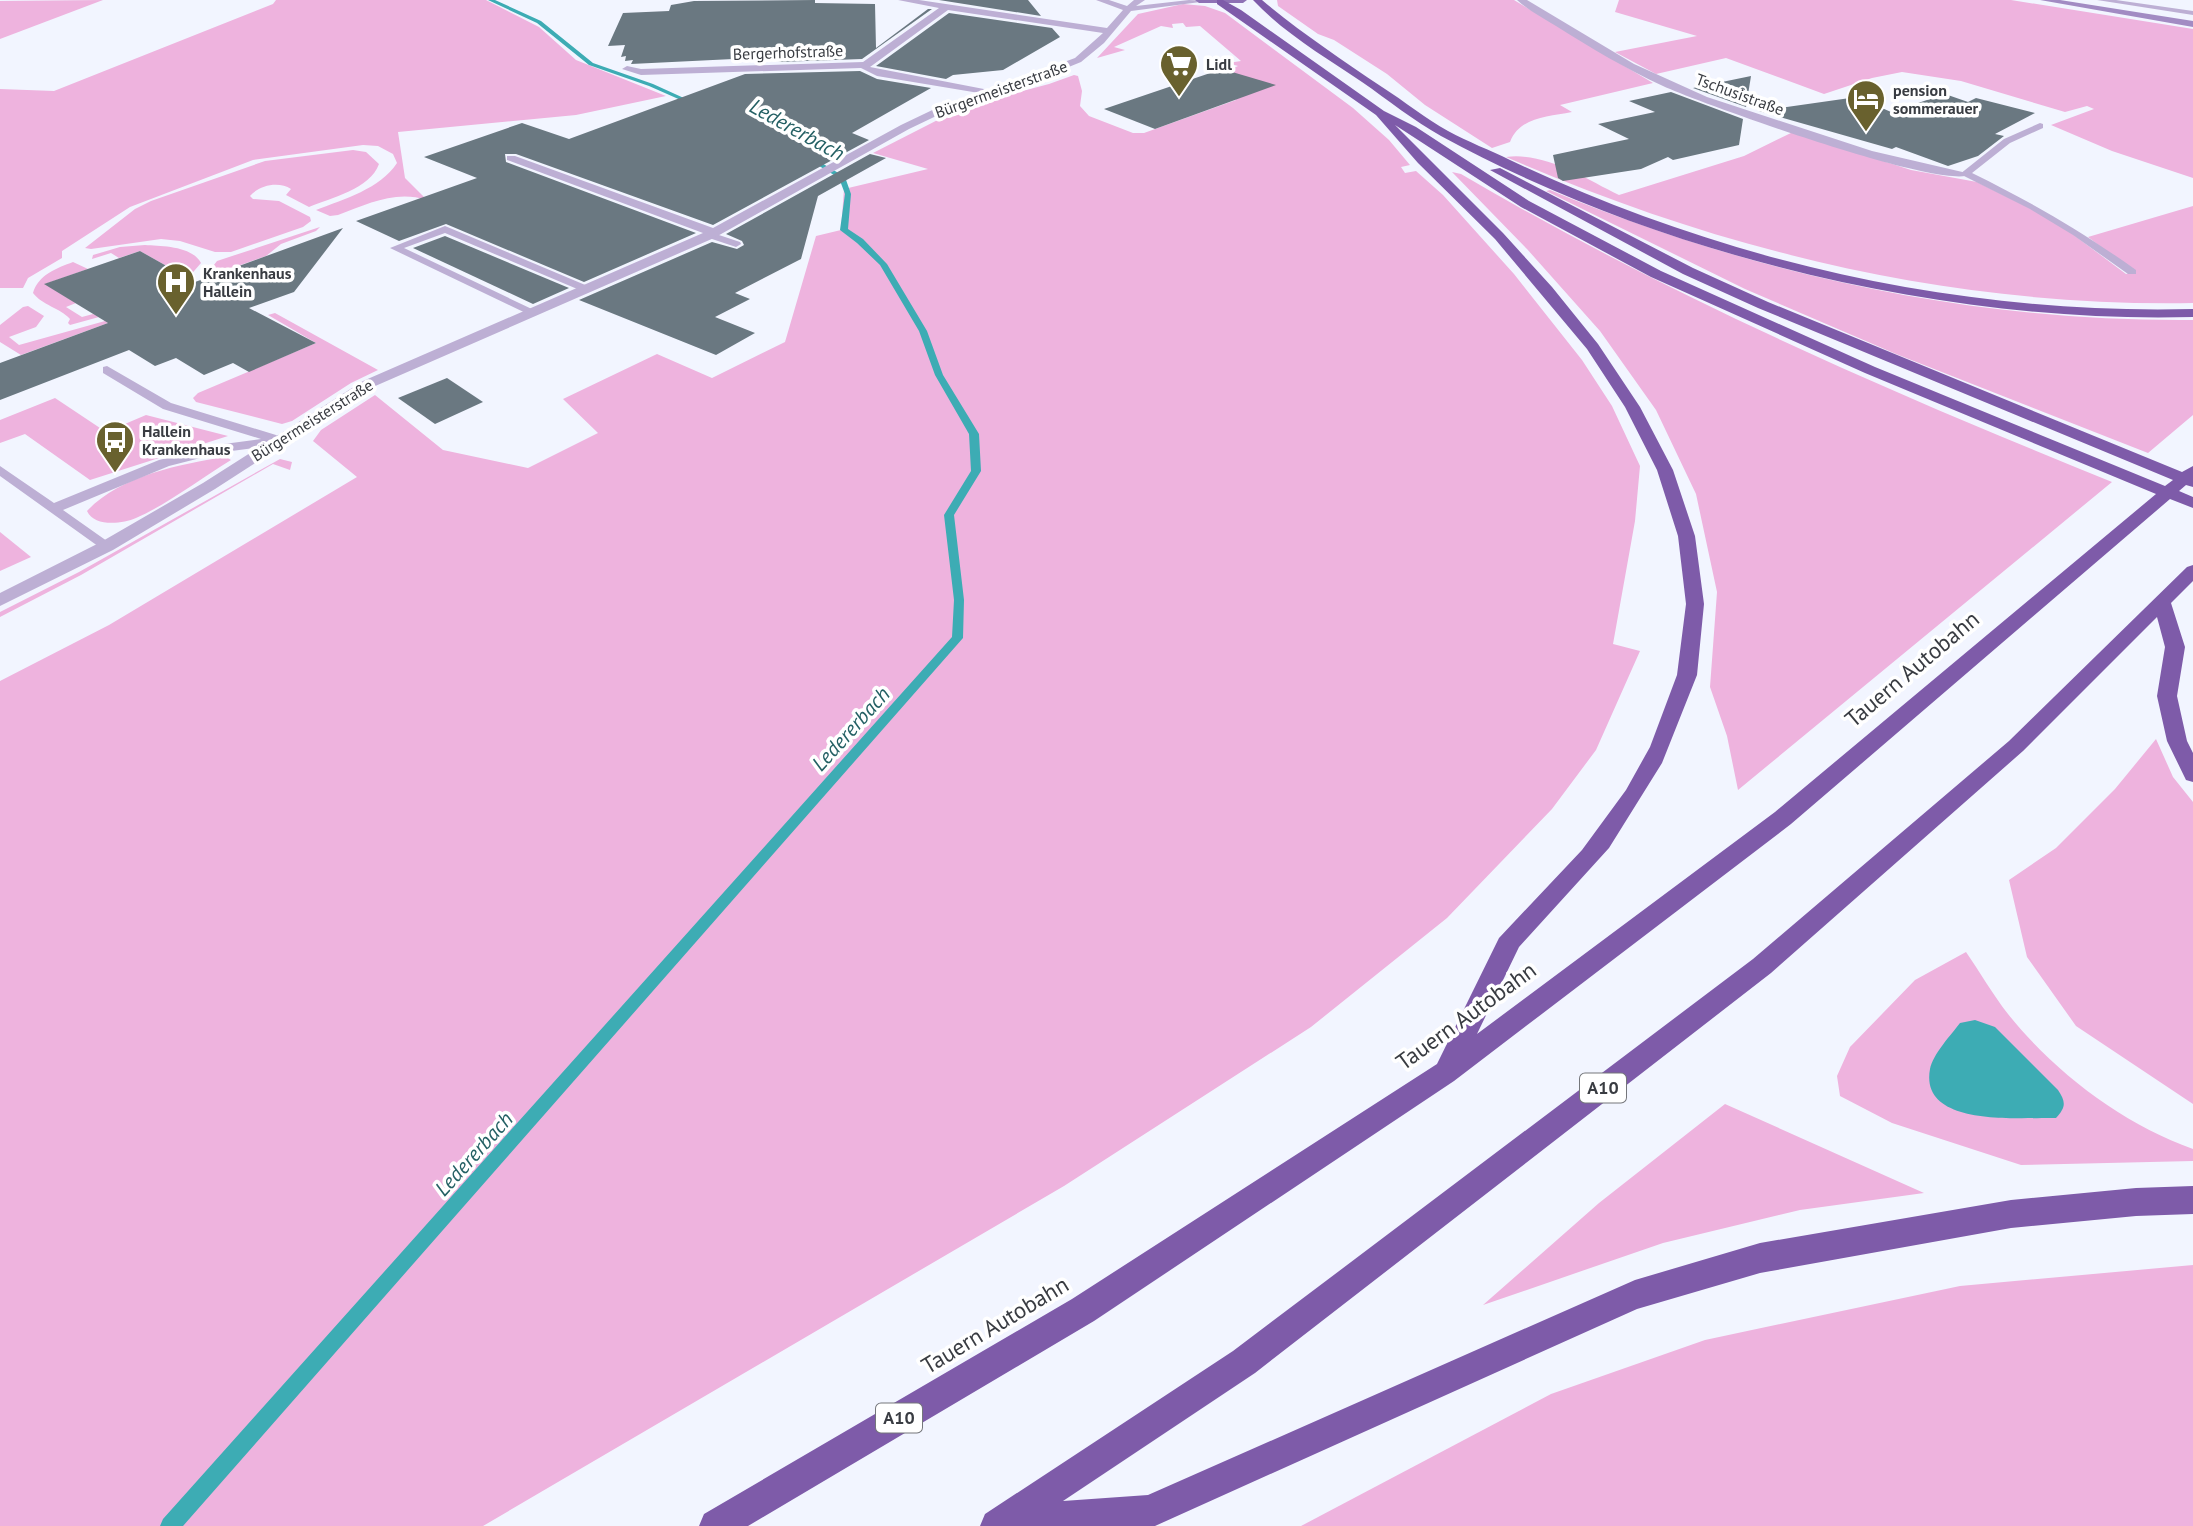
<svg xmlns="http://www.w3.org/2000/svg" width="2193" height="1526" font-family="'PT Sans',sans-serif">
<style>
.green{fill:#eeb3de}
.water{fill:#3dacb4}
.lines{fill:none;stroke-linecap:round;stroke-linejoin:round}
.stream{fill:#3dacb4;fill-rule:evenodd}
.building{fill:#6a7881}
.lane{fill:#bdafd4;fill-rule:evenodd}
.street{fill:#bdafd4;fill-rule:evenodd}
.secondary{fill:#a28bc3;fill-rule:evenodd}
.primary{fill:#8e71b5;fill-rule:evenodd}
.highway{fill:#7e5ba9;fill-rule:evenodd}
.labels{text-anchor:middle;stroke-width:7;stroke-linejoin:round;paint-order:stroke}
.far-street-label{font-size:16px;fill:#393c42;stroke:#fff}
.far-poi-label{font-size:16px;font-weight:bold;fill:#393c42;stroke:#fff;text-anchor:start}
.shield{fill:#fff;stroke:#74767b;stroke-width:2}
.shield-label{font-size:18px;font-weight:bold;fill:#393c42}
.water-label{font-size:21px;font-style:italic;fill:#246064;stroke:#fff}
.near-street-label{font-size:23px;fill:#393c42;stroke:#fff}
</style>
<rect width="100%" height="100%" fill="#f2f5ff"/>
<!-- green -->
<g class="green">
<path d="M103,0L0,39V1Z"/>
<path d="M276,0H486L539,27L576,60L666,96L576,115L398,132L405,178L427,200C395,190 368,204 338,215L330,216L316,210C344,199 380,189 397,163L393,154L378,146L363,145L253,160L130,207L62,251V258L28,278L23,288H0V89L54,91L273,4Z"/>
<path d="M1277,0H1514L1653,83L1560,105L1572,112C1547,117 1520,117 1510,142L1492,148L1425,105L1387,74L1334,40L1318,34L1278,6Z"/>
<path d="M1619,0H2011L2193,29V178L2112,151L2051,125L2094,109L2087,106L2065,112L1961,81L1902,72L1872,78L1824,94L1726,58L1656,74L1615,52L1697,36L1615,12Z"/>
<path d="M1183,4L1205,6L1225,13L1353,108L1389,140L1410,165L1401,167L1405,173L1416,171L1443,195L1514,274L1582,360L1612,406L1640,466L1635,521L1613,644L1640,651L1596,750L1552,809L1447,918L1311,1027L1064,1186L483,1526H0V681L109,625L357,477L313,441L321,430L375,395L443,450L528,468L598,433L563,399L657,354L712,378L785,342L816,236L841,230L844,189L928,169L873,153L965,106L1049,84L1074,75L1078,76L1082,91L1080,106L1089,116L1133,133H1144L1236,100L1227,71L1238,66L1228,63L1241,61L1200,26L1186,27L1183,23L1172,24L1173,28L1161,26L1114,47L1125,50L1097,58L1138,14Z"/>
<path d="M1793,132L1911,170L1977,182L2028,207L2067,230L2126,274L2134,272L2088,237L2193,206V303C1953,307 1725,252 1506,157C1546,152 1584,178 1619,195L1744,156Z"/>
<path d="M353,150L366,152L379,164C370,189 331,198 309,207L286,195L291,189C279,181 259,185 250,196L253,199L279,201L310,217L311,221L303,227L231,252H215L180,241L161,239L91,249L85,248L135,209L151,201L265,161Z"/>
<path d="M1452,172L1461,174C1668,296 1890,392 2112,482L1738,790L1727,736L1710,687L1717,592L1696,494L1656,410L1600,331L1527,249Z"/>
<path d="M1550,190C1753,274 1972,322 2193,320V415L2148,453L1896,354L1745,289L1546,191Z"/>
<path d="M320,227L316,231L281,244L266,256L204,278L217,261Z"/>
<path d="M145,245C162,246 192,246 201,263L188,278L140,251L119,258L111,253L92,259L93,255L120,247Z"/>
<path d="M73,262L88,269L45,284L76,303L66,307L82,317L93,314L99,317L70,325L68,323L70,319C59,307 43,306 33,293C38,275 57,268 73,262Z"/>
<path d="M28,306L44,316L36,327L9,337L19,345L105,321L108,323L21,355L0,342V325L23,307Z"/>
<path d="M275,313L378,370L351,383L292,421L282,424L196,402L193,398L198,393L316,343L268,315Z"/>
<path d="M55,398L106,432L146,415L228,436L90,480L25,434L0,443V420Z"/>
<path d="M226,457L231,460C202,478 166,505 136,518C122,524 94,527 87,511C120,476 179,464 226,457Z"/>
<path d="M280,459L292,462L290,470L273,464L81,575L0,617V612L79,572Z"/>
<path d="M0,532L31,557L0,571Z"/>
<path d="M2156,739L2173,777L2193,802V1104L2076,1026L2027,957L2009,880L2056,848L2115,789Z"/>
<path d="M1966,952C1980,972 1993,995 2008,1014C2055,1073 2123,1124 2193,1149V1161L2021,1165L1892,1123L1840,1096L1837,1076L1850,1047L1915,980Z"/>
<path d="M1725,1104L1924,1193L1800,1210L1663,1243L1483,1305L1599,1203Z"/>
<path d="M2193,1265V1526H1301L1551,1394L1705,1340L1960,1286Z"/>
</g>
<!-- water -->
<path class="water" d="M1975,1020L1995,1027L2058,1090C2066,1102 2066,1107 2056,1118C2022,1117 1919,1128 1930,1069C1933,1054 1951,1035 1960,1023Z"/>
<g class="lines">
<!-- stream -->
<g class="stream">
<path d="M488,0H495L541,21L593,63L653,84L697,104L692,105L649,86L589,65L537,23Z"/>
<path d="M806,156H810L845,177L851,194L848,229L863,239L887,264L927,331L943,375L979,434L981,471L954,515L964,600L963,638L183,1526H160L163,1519L952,637L954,600L944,515L971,471L969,434L935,375L919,331L880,265L857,243L840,230L845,194L839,178L806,158Z"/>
</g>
</g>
<!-- building -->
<g class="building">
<path d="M815,0V3L875,4L876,48L928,9H932L862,59L778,62L795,56L631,64L633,60L625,61L626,56L621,57L625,45L608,46L623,13L669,11L671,5L694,1Z"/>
<path d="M939,0H1028L1041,16Z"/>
<path d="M949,13L1052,28L1060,37L1003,70L953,75L946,79L876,66Z"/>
<path d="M1222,69L1276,85L1155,129L1104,109Z"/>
<path d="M860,71L877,79L931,88L852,133L869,140L713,225L516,154H505L506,162L696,233L584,282L446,224L399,241L356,221L477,178L424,157L522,123L569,139L745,74Z"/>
<path d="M1751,76L1746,107L1693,88Z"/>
<path d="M1671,92L1743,119L1739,145L1673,160L1668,157L1641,169L1563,181L1558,178L1553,155L1629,139L1598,124L1655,112L1629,101Z"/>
<path d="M1945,94L1968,102L1976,98L2035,113L1995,134L2004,136L1978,156L1948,166L1896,147L1892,149L1759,111L1857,97L1891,112Z"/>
<path d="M870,154L886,158L818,196L801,259L735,293L750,299L715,317L755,333L716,355L579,300L712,242L737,249L744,245L742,241L726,234Z"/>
<path d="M343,228L294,292L249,308L316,343L249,372L233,363L204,375L176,358L155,366L129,350L0,400V363L108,323L44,284L140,251L195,282Z"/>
<path d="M445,236L569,288L533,304L413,248Z"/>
<path d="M447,378L483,402L435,424L398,398Z"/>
</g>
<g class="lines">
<!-- lane -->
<g class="lane">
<path d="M2097,0H2116L2193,11V15Z"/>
<path d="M2040,123L2043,124V128L2010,143L1972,173C2033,203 2080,230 2136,270V274H2128L2073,235L2030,209L1960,174L2004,139Z"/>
<path d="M445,226L590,287L592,289L582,291L445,233L404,248L536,311V315L532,316L390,248Z"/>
<path d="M710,232L740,242L741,244L736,247L706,237V233Z"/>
<path d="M107,366L171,403L276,435L284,441L277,445L224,452L169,466L63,510L114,546L107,550L102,549L0,476V466L54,503L159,460L224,444L261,439L163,409L103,373V367Z"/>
</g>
<!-- street -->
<g class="street">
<path d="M898,0H919L1107,28L1123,10L1096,0H1109L1127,6L1134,0H1145L1136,6L1189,0L1208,1L1131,11L1104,43L1081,62L1027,84L955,107L909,129L714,238L373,387L215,489L113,550L0,606V593L101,542L203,483L363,381L703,233L507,160V156H515L713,228L901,125L947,103L979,93L877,76L861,68L641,75L622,69L627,66L641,69L863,62L939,8ZM948,10L1103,33L1075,58L989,90L870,67Z"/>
<path d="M1517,0H1527L1634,64L1707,97L1872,151L1971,174C1946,192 1700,103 1663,86C1626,69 1591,48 1556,26C1543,18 1528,10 1517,0Z"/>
</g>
<!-- secondary -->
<path class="secondary" d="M2040,0H2060L2193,21V27Z"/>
<!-- primary -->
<path class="primary" d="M1195,0H1247L1243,3H1199Z"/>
<!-- highway -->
<g class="highway">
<path d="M1217,0H1223L1241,10L1384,111L1416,127L1529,201L1661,271L1875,367L2165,486L2173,480L1758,308L1683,274L1490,170L1500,168L1693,268L1768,302L2182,472L2193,466V487L2186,485L2179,491L2193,497V508L2170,499L1791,824L1454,1081L1094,1321L748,1526H699L704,1514L1072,1299L1437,1064L1499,938L1582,850L1626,790L1650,747L1677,675L1686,604L1678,536L1657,470L1625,407L1587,349L1495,239L1418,163L1376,115L1217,4ZM1395,125L1521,207L1651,277L1865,373L2156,494L1775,812L1477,1034L1519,947L1609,848L1662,763L1697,675L1704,604L1695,536L1673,470L1640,407L1598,344L1552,287L1503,233Z"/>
<path d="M1253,0H1262C1300,32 1341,59 1382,87C1404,101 1426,119 1448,131C1468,142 1490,150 1510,160C1721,261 1960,315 2193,309V317C1945,324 1659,255 1441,136C1414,121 1388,100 1362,82C1325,57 1284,33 1253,0Z"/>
<path d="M2193,565V581L2171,603L2185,647L2177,696L2187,741L2193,753V782L2186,780L2167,741L2157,696L2165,647L2157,617L2023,751L1771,973L1255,1373L1063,1501L1148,1495L1635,1280L1760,1243L2011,1200L2136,1188L2193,1186V1214L2136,1216L2011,1228L1760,1273L1637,1309L1155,1526H980L985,1514L1233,1351L1753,959L2009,741L2187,567Z"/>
</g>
</g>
<!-- icons -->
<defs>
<symbol id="supermarket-pin" viewBox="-11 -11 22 30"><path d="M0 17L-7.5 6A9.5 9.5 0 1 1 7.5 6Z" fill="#69612e" stroke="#fff"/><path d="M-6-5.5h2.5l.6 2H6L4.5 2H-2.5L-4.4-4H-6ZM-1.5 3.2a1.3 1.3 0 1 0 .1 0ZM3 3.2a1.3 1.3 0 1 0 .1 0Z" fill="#fff"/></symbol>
<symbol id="hotel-pin" viewBox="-11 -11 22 30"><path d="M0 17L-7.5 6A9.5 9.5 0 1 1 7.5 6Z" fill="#69612e" stroke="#fff"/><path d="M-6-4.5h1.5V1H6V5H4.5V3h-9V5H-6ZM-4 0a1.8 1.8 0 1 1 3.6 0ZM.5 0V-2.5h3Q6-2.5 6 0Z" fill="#fff"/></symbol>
<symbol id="hospital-pin" viewBox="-11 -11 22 30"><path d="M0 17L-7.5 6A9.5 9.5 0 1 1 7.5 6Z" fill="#69612e" stroke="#fff"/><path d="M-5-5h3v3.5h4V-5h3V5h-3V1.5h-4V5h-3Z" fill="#fff"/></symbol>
<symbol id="bus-pin" viewBox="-11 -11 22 30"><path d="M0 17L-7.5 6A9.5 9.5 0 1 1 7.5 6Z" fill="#69612e" stroke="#fff"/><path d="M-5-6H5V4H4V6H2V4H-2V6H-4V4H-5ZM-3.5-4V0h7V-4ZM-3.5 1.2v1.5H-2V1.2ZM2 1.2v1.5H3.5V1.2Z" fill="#fff"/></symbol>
</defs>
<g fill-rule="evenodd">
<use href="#supermarket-pin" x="1157" y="42" width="44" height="60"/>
<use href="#hotel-pin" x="1844" y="77" width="44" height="60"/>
<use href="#hospital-pin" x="154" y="260" width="44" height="60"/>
<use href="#bus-pin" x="93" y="418" width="44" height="60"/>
</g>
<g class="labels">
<!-- far-street labels -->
<g class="far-street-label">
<text transform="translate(788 52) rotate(-2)" y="6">Bergerhofstraße</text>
<text transform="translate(1001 89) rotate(-20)" y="6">Bürgermeisterstraße</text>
<text transform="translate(1740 94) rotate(20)" y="6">Tschusistraße</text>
<text transform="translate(312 420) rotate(-32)" y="6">Bürgermeisterstraße</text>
</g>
<!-- far-poi labels -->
<g class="far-poi-label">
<text x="1206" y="70">Lidl</text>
<text x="1893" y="96">pension<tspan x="1893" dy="18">sommerauer</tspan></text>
<text x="203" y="279">Krankenhaus<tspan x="203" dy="18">Hallein</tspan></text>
<text x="142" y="437">Hallein<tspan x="142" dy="18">Krankenhaus</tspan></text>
</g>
<!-- shield labels -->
<g class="shield">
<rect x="1580" y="1073.5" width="46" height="29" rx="5"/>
<rect x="876" y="1403.5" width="46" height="29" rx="5"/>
</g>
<g class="shield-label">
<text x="1603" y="1094">A10</text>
<text x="899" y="1424">A10</text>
</g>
<!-- water labels -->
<g class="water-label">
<text transform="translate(797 130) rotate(29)" y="7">Ledererbach</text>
<text transform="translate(851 729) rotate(-48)" y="7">Ledererbach</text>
<text transform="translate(474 1154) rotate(-48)" y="7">Ledererbach</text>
</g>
<!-- near-street labels -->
<g class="near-street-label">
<text transform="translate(1912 669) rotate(-40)" y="8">Tauern Autobahn</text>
<text transform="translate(1466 1016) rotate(-36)" y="8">Tauern Autobahn</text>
<text transform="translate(995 1325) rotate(-31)" y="8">Tauern Autobahn</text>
</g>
</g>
</svg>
